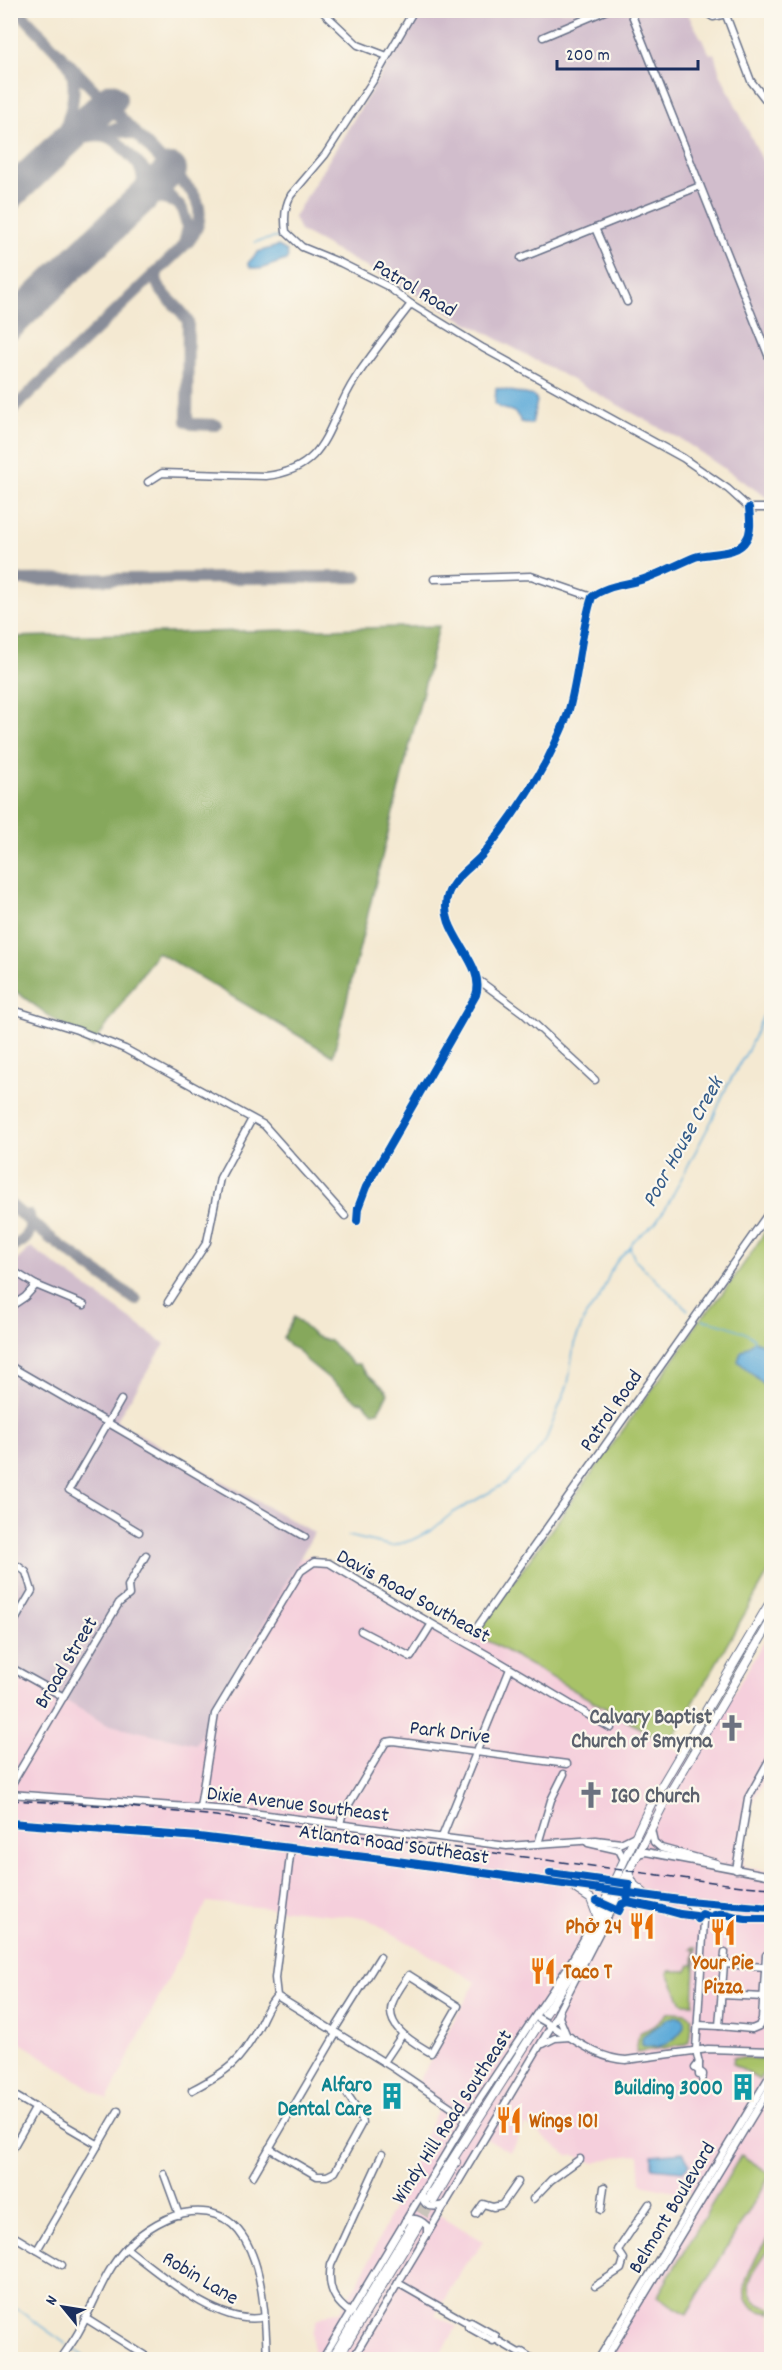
<svg xmlns="http://www.w3.org/2000/svg" width="782" height="2370" font-family="Dekko,sans-serif">
<style>
.built{fill:#f5cfdc}
.industrial{fill:#d1bdcc}
.green{fill:#a8c268;stroke:#627863;stroke-width:1.5}
.forest{fill:#86a85c;stroke:#506c5d;stroke-width:1.5}
.water{fill:#60acd9;stroke:#3e6e9c;stroke-width:1.5}
.lines{fill:none;stroke-linecap:round;stroke-linejoin:round}
.stream{stroke:#60acd9;stroke-width:1.5}
.taxiway{stroke:#888c98;stroke-width:12}
.runway{stroke:#888c98;stroke-width:32}
.major-tunnel{stroke:#c9c4bb;stroke-width:8;stroke-dasharray:8 4;stroke-linecap:butt}
.minor-casing{stroke:#677087;stroke-width:9}
.major-casing{stroke:#677087;stroke-width:10}
.minor{stroke:#fff;stroke-width:6}
.major{stroke:#fff;stroke-width:8}
.rail{stroke:#1b2f5e;stroke-width:1.5;stroke-dasharray:9 4.5;stroke-linecap:butt}
.minor-bridge-casing{stroke:#677087;stroke-width:9;stroke-linecap:butt}
.minor-bridge{stroke:#fff;stroke-width:6}
.cycleway-casing{stroke:#fbf7ec;stroke-width:11}
.cycleway{stroke:#0057b8;stroke-width:8}
.labels{text-anchor:middle;stroke-width:4.5;stroke-linejoin:round;paint-order:stroke}
.street-label{font-size:21px;fill:#1b2f5e;stroke:#fbf7ec}
.worship-label{font-size:21px;font-weight:bold;fill:#5b616d;stroke:#fbf7ec;text-anchor:end}
.food-label{font-size:21px;font-weight:bold;fill:#c56008;stroke:#fbf7ec;text-anchor:start}
.culture-label{font-size:21px;font-weight:bold;fill:#0d838f;stroke:#fbf7ec;text-anchor:end}
.water-label{font-size:22px;font-style:italic;fill:#335b89;stroke:#fbf7ec}
</style>
<rect width="100%" height="100%" fill="#fbf7ec"/>
<filter id="ink" filterUnits="userSpaceOnUse"><feTurbulence type="fractalNoise" baseFrequency=".0167" numOctaves="2"/><feDisplacementMap in="SourceGraphic" scale="12" xChannelSelector="R" yChannelSelector="G"/><feConvolveMatrix kernelMatrix="1 2 1 2 8 2 1 2 1" color-interpolation-filters="sRGB"/></filter>
<filter id="wash" filterUnits="userSpaceOnUse"><feTurbulence type="fractalNoise" baseFrequency=".008" numOctaves="4" result="noise"/><feDisplacementMap in="SourceGraphic" scale="24" xChannelSelector="R" yChannelSelector="G"/><feGaussianBlur stdDeviation="1.35" result="paint"/><feColorMatrix in="noise" values="0 0 0 0 0 0 0 0 0 0 0 0 0 0 0 0 0 1.4 0 .05"/><feComposite in="paint" operator="in"/></filter>
<g filter="url(#wash)">
<rect width="100%" height="100%" fill="#f4e9d2"/>
<!-- built -->
<path class="built" d="M309,1555L346,1569L471,1644L478,1635L694,1760L768,1635L771,1637V1770L748,1809L743,1866L771,1872V2359H603L700,2199L687,2191L680,2192L641,2184L639,2155L615,2157L595,2163L574,2155L568,2156L526,2124L510,2152L482,2136L436,2213L483,2241L477,2252L467,2261L435,2315L457,2327L438,2359H311L313,2350L312,2333L317,2319L334,2311L340,2312L365,2270L440,2104L416,2086L476,1982L366,1918L207,1902L107,2100L11,2036L10,1662L131,1596L308,1557Z"/>
<!-- industrial -->
<g class="industrial">
<path d="M420,11H686L710,54L714,53L719,71L771,178V495L769,499L682,440L300,231L294,217Z"/>
<path d="M31,1247L165,1344L116,1421L314,1533L196,1744L105,1724L11,1668L10,1267Z"/>
</g>
<!-- green -->
<g class="green">
<path d="M771,1221V1568L669,1745L476,1634L690,1337C694,1322 706,1314 715,1303C735,1277 755,1250 771,1221Z"/>
<path d="M693,1947H696L693,2004H684L681,2001L668,1973L670,1971H687L690,1965H694L695,1950L691,1949Z"/>
<path d="M674,2012L686,2013L692,2017L689,2041L684,2045L636,2052L639,2033L652,2027L668,2013Z"/>
<path d="M734,2057L764,2059L768,2065L759,2080L733,2064Z"/>
<path d="M741,2155L771,2174L687,2314L657,2297Z"/>
<path d="M771,2232C771,2234 772,2241 771,2242C766,2260 738,2280 754,2300C759,2305 765,2307 771,2308V2313C719,2308 758,2255 771,2232Z"/>
</g>
<!-- forest -->
<g class="forest">
<path d="M439,626L333,1056L157,952L92,1047L11,988V637Z"/>
<path d="M294,1317L315,1336L330,1341L353,1364H359C367,1377 380,1382 388,1393L378,1411L373,1412L363,1402L357,1401L306,1360L298,1350L289,1346L283,1338Z"/>
</g>
<!-- water -->
<g class="water">
<path d="M278,246L287,251L288,257L286,260L260,269L250,267L248,263L258,252Z"/>
<path d="M496,388L534,396L537,401L532,424L521,422C513,404 505,414 495,404Z"/>
<path d="M754,1341L771,1348V1391L738,1361L741,1352Z"/>
<path d="M678,2016L683,2018L685,2022C681,2039 659,2052 642,2045V2037L644,2035L668,2019Z"/>
<path d="M683,2152L690,2164L683,2171L652,2168V2155Z"/>
</g>
<g class="lines">
<!-- stream -->
<g class="stream">
<path d="M255,242L284,236"/>
<path d="M630,1248L635,1260L688,1310"/>
<path d="M703,1320C719,1322 740,1329 754,1338L753,1344"/>
<path d="M348,1536L392,1546L412,1540L432,1530L451,1514L506,1483L535,1455L545,1442L568,1384L574,1344L586,1315L599,1299L611,1271L618,1259L630,1248L633,1241L655,1223L667,1206L713,1118L727,1086L748,1050L772,996"/>
<path d="M17,2309L66,2344"/>
<path d="M72,2348L89,2360"/>
</g>
<!-- taxiway -->
<g class="taxiway">
<path d="M18,10L68,63"/>
<path d="M96,133L116,129L134,134"/>
<path d="M54,153C73,141 95,127 116,141L182,209L188,228L184,244"/>
<path d="M137,203L156,197L174,202"/>
<path d="M136,204C144,192 146,180 139,166"/>
<path d="M158,270C148,290 182,305 188,322L187,421L192,424L216,425"/>
<path d="M10,412L189,241C201,225 204,208 191,191L68,63C82,89 67,133 50,156"/>
<path d="M10,580L357,577"/>
<path d="M10,1205L54,1241L136,1300"/>
<path d="M10,1247C27,1242 33,1232 29,1215"/>
</g>
<!-- runway -->
<g class="runway">
<path d="M10,194L111,99"/>
<path d="M10,324L171,170"/>
</g>
</g>
</g>
<g filter="url(#ink)">
<g class="lines">
<!-- major-tunnel -->
<g class="major-tunnel">
<path d="M413,2223L427,2199"/>
<path d="M418,2226L433,2202"/>
</g>
<defs>
<g id="minor">
<path d="M321,10L358,45L387,56"/>
<path d="M414,10L376,76L325,155L291,195C284,207 284,219 286,232L302,247L341,263L387,286L411,304L483,348L683,458L728,489L749,508"/>
<path d="M630,10L772,365"/>
<path d="M702,10L713,17L726,14"/>
<path d="M724,10L751,81L772,108"/>
<path d="M543,37L607,10"/>
<path d="M595,228L627,302"/>
<path d="M521,258L700,186"/>
<path d="M148,482L162,473L266,476C330,469 326,423 355,379C372,353 392,329 411,304"/>
<path d="M749,508H772"/>
<path d="M434,579L531,576L592,597"/>
<path d="M477,979L523,1013L595,1080"/>
<path d="M10,1009L77,1030L125,1049L264,1125L345,1216"/>
<path d="M357,1221L358,1208L366,1187L476,995C487,962 435,931 448,894C454,877 473,866 484,853C507,824 530,792 548,758C555,744 563,728 568,713C579,676 580,634 592,597C606,585 627,585 644,579C662,573 678,564 695,557C710,552 737,556 746,540C752,532 750,518 749,508"/>
<path d="M10,1269L36,1285L84,1305"/>
<path d="M168,1302L207,1242L220,1178L252,1119"/>
<path d="M10,1307L25,1297L36,1285"/>
<path d="M10,1366L305,1537"/>
<path d="M121,1400L69,1490L139,1532"/>
<path d="M10,1629L32,1591L26,1572L18,1566"/>
<path d="M475,1630L772,1208"/>
<path d="M361,1631L411,1657L431,1625"/>
<path d="M10,1667L64,1697"/>
<path d="M10,1787L119,1603L129,1595L128,1586L146,1555"/>
<path d="M10,1794L229,1810L507,1846L596,1840L621,1843L635,1836"/>
<path d="M200,1807L215,1714L301,1571L314,1562L329,1563C375,1591 421,1618 468,1644C517,1671 563,1701 611,1728"/>
<path d="M340,1824L342,1816L386,1742L393,1741L567,1764"/>
<path d="M651,1829L654,1842L661,1848L716,1863"/>
<path d="M442,1837L510,1669"/>
<path d="M588,1843L619,1850L624,1860"/>
<path d="M538,1844L551,1800L564,1774"/>
<path d="M291,1848L275,1978L277,1996L395,2069L467,2118"/>
<path d="M637,1854L646,1852L772,1876"/>
<path d="M736,1870L748,1798L772,1755"/>
<path d="M687,1901L704,1921"/>
<path d="M725,1952L719,2026L752,2029L759,2026L762,2019L766,1955"/>
<path d="M724,1964L765,1967"/>
<path d="M409,1975L458,2006L431,2053C415,2043 385,2028 392,2004C395,1994 403,1984 409,1975Z"/>
<path d="M722,1995L764,1997"/>
<path d="M560,2013L559,2017L566,2034"/>
<path d="M548,2024C573,2038 597,2059 626,2060L708,2049L772,2051"/>
<path d="M698,2025L719,2026"/>
<path d="M333,2032L380,1957"/>
<path d="M543,2044L555,2038L570,2037"/>
<path d="M384,2062L402,2035"/>
<path d="M699,2063L695,2068L703,2074L702,2084"/>
<path d="M699,2075V2063L696,2050L704,1921L717,1904"/>
<path d="M192,2090C226,2072 240,2063 258,2028C264,2017 268,2004 277,1996"/>
<path d="M10,2093L99,2145"/>
<path d="M269,2148L317,2176H327L335,2172L362,2123L360,2113L347,2094"/>
<path d="M10,2153L36,2107"/>
<path d="M164,2174L179,2215"/>
<path d="M253,2176L336,2034"/>
<path d="M422,2192C422,2208 432,2208 445,2205"/>
<path d="M533,2199L551,2180L580,2159"/>
<path d="M601,2210L604,2187"/>
<path d="M476,2214L483,2204L493,2207L502,2205L518,2182"/>
<path d="M405,2221C414,2216 421,2220 427,2226V2234"/>
<path d="M10,2234L62,2265"/>
<path d="M126,2248C160,2274 220,2328 265,2317"/>
<path d="M37,2250L118,2111"/>
<path d="M398,2283L468,2323L471,2322L496,2336L495,2339L519,2353L522,2352L534,2360"/>
<path d="M595,2286L621,2269L624,2259L618,2250L649,2204"/>
<path d="M351,2313C333,2301 327,2286 331,2265L382,2154"/>
<path d="M85,2318L152,2360"/>
<path d="M468,2323V2327L493,2341L495,2339"/>
<path d="M60,2360C66,2351 73,2342 78,2333C94,2305 105,2269 128,2246C143,2230 169,2214 191,2212C264,2205 265,2310 267,2360"/>
<path d="M322,2360L467,2118L568,1967L598,1914"/>
<path d="M352,2360L549,2030L610,1912"/>
<path d="M598,2360L772,2072"/>
<path d="M605,2360L772,2084"/>
</g>
<g id="major">
<path d="M10,1823L199,1837L382,1859L687,1901L772,1908"/>
<path d="M628,1873L634,1885L645,1894"/>
<path d="M576,1889L591,1899L597,1915"/>
<path d="M607,1914L664,1803L772,1619"/>
<path d="M428,2198L572,1972L597,1925L609,1892L651,1804L772,1599"/>
<path d="M434,2200L456,2162"/>
<path d="M331,2360L413,2223"/>
<path d="M337,2360L418,2226"/>
</g>
</defs>
<!-- minor casing -->
<use href="#minor" class="minor-casing"/>
<!-- major casing -->
<use href="#major" class="major-casing"/>
<!-- minor -->
<use href="#minor" class="minor"/>
<!-- major -->
<use href="#major" class="major"/>
<!-- rail -->
<path class="rail" d="M10,1800L129,1807L216,1816L742,1886L772,1888"/>
<defs>
<path id="minor-bridge" d="M538,2018L547,2023"/>
</defs>
<!-- minor-bridge casing -->
<use href="#minor-bridge" class="minor-bridge-casing"/>
<!-- minor-bridge -->
<use href="#minor-bridge" class="minor-bridge"/>
<defs>
<g id="cycleway">
<path d="M357,1221L358,1208L366,1187L476,995C487,962 435,931 448,894C454,877 473,866 484,853C507,824 530,792 548,758C555,744 563,728 568,713C579,676 580,634 592,597C606,585 627,585 644,579C662,573 678,564 695,557C710,552 737,556 746,540C752,532 750,518 749,508"/>
<path d="M10,1823L199,1837L382,1859L687,1901L772,1908"/>
<path d="M550,1873L629,1884L627,1902L622,1904L619,1911L597,1901"/>
<path d="M627,1902L662,1909L680,1914L696,1916L698,1919L702,1914L711,1917C722,1909 734,1918 746,1919C754,1919 763,1919 772,1919"/>
</g>
</defs>
<!-- cycleway casing -->
<use href="#cycleway" class="cycleway-casing"/>
<!-- cycleway -->
<use href="#cycleway" class="cycleway"/>
</g>
</g>
<!-- icons -->
<defs>
<symbol id="church-bare" viewBox="-9 -9 18 18"><path d="M-1.2-6h2.4v3.5h3.3v2.4h-3.3V6h-2.4V-.1h-3.3v-2.4h3.3Z" fill="#6b7280" stroke="#fbf7ec" stroke-width="2.5" paint-order="stroke"/></symbol>
<symbol id="restaurant-bare" viewBox="-9 -9 18 18"><path d="M-5-6h1v4h1v-4h1v4h1v-4h1v5L-1.5 .5V6h-2V.5L-5-1ZM5-6V6H3V1.5H1.5Q1.5-4 5-6Z" fill="#e8710a" stroke="#fbf7ec" stroke-width="2.5" paint-order="stroke"/></symbol>
<symbol id="building-bare" viewBox="-9 -9 18 18"><path d="M-4-6H4V6H1V3H-1V6H-4ZM-2.5-4.3h1.7v1.8h-1.7ZM.8-4.3h1.7v1.8H.8ZM-2.5-1h1.7V.8h-1.7ZM.8-1h1.7V.8H.8Z" fill="#0f9aa8" stroke="#fbf7ec" stroke-width="2.5" paint-order="stroke"/></symbol>
</defs>
<g fill-rule="evenodd">
<use href="#church-bare" x="713" y="1709" width="38" height="38"/>
<use href="#church-bare" x="572" y="1776" width="38" height="38"/>
<use href="#restaurant-bare" x="623" y="1907" width="38" height="38"/>
<use href="#restaurant-bare" x="704" y="1913" width="38" height="38"/>
<use href="#restaurant-bare" x="524" y="1952" width="38" height="38"/>
<use href="#building-bare" x="724" y="2068" width="38" height="38"/>
<use href="#building-bare" x="373" y="2077" width="38" height="38"/>
<use href="#restaurant-bare" x="490" y="2101" width="38" height="38"/>
</g>
<g class="labels">
<!-- street labels -->
<g class="street-label">
<text transform="translate(415 287) rotate(31)" y="7">Patrol Road</text>
<text transform="translate(610 1410) rotate(-55)" y="7">Patrol Road</text>
<text transform="translate(414 1595) rotate(29)" y="7">Davis Road Southeast</text>
<text transform="translate(65 1662) rotate(-59)" y="7">Broad Street</text>
<text transform="translate(450 1731) rotate(7)" y="7">Park Drive</text>
<text transform="translate(298 1803) rotate(7)" y="7">Dixie Avenue Southeast</text>
<text transform="translate(394 1843) rotate(8)" y="7">Atlanta Road Southeast</text>
<text transform="translate(451 2116) rotate(-57)" y="7">Windy Hill Road Southeast</text>
<text transform="translate(671 2207) rotate(-59)" y="7">Belmont Boulevard</text>
<text transform="translate(201 2277) rotate(31)" y="7">Robin Lane</text>
</g>
<!-- worship labels -->
<g class="worship-label">
<text x="712" y="1723">Calvary Baptist<tspan x="712" dy="24">Church of Smyrna</tspan></text>
<text x="611" y="1802" text-anchor="start">IGO Church</text>
</g>
<!-- food labels -->
<g class="food-label">
<text x="622" y="1933" text-anchor="end">Phở 24</text>
<text x="723" y="1969" text-anchor="middle">Your Pie<tspan x="723" dy="24">Pizza</tspan></text>
<text x="563" y="1978">Taco T</text>
<text x="529" y="2127">Wings 101</text>
</g>
<!-- culture labels -->
<g class="culture-label">
<text x="372" y="2091">Alfaro<tspan x="372" dy="24">Dental Care</tspan></text>
<text x="723" y="2094">Building 3000</text>
</g>
<!-- water labels -->
<g class="water-label">
<text transform="translate(681 1141) rotate(-61)" y="8">Poor House Creek</text>
</g>
</g>
<!-- margin -->
<rect width="782" height="2370" fill="none" stroke="#fbf7ec" stroke-width="36"/>
<!-- north arrow -->
<g transform="translate(63 2307) rotate(300)" stroke="#fbf7ec" stroke-width="4.5" paint-order="stroke">
<path d="M0-4.5L10 22L0 15L-10 22Z" fill="#1b2f5e"/>
<text y="-9" font-size="16" font-weight="bold" text-anchor="middle" fill="#1b2f5e">N</text>
</g>
<!-- scale -->
<path d="M557 60v9h141v-9" fill="none" stroke="#1b2f5e" stroke-width="3"/>
<text x="566" y="60" font-size="18" fill="#1b2f5e" stroke="#fbf7ec" stroke-width="4.5" paint-order="stroke">200 m</text>
</svg>
